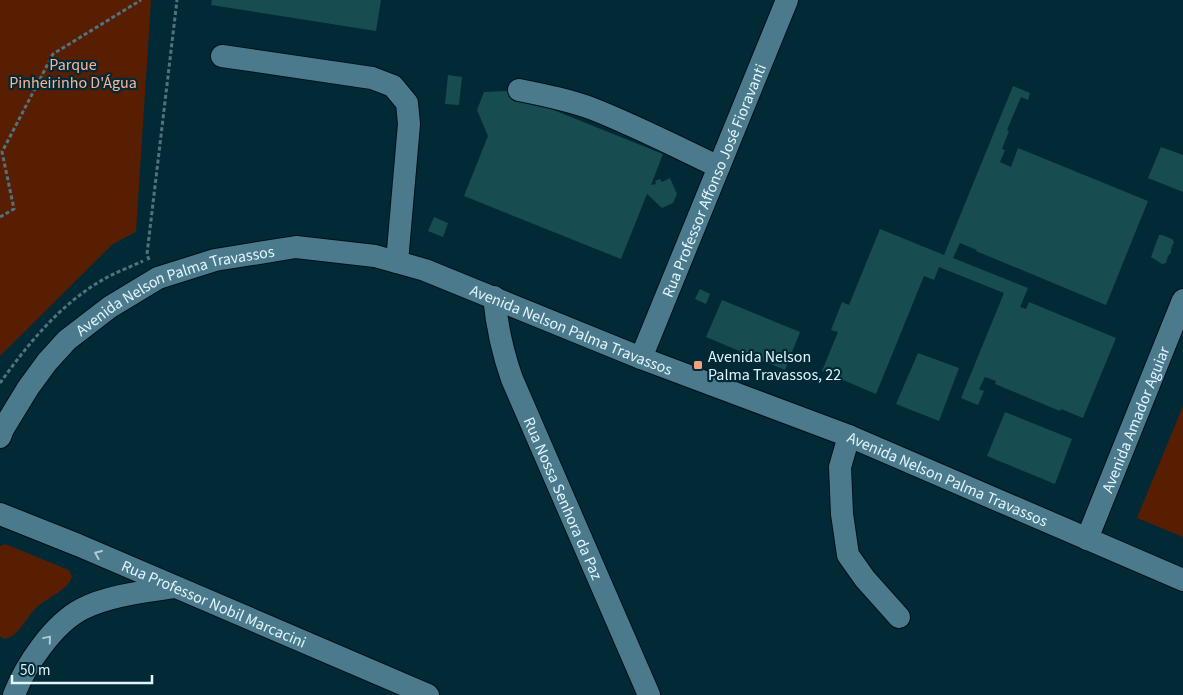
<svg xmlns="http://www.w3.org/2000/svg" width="1183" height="695" font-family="'Source Sans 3',sans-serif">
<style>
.green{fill:#571e02}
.building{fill:#174d51}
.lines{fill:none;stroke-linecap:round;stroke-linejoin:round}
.minor-casing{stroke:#001119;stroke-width:24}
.path{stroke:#52737e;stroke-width:3;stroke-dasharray:4 2.5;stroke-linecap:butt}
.minor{stroke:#4a7a8b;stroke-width:22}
.oneway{stroke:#accad5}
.poi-dot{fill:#f2a07f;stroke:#022a36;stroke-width:2}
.labels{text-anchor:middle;stroke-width:4.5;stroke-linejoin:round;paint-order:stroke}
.park-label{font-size:16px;fill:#ffb394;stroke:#022a36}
.street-label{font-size:16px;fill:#e1f5fd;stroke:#022a36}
.poi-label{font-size:16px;fill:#e1f5fd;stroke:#022a36;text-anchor:start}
</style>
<rect width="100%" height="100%" fill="#022a36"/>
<!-- green -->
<g class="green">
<path d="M0,0H151L136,232L113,244L0,356Z"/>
<path d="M1183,406V537L1137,518Z"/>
<path d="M5,544L69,570L72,577C69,589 47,598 37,607C27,616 19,637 4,639L0,636V546Z"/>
</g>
<!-- building -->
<g class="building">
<path d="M212,0H381L376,31L211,5Z"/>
<path d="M448,75L462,77L459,105L445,104Z"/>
<path d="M1013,86L1030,93L1028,100L1021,97L1007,130L1009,131L1002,149L1005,150L1000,162L1011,167L1018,148L1148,201L1106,305L976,251L977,250L960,243L953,258L1028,288L1020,307L1026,309L1029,302L1116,338L1083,418L1061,409L1060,411L995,384L996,381L985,377L979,389L984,391L978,405L961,398L1004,293L939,267L934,280L924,276L876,394L822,371L838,332L831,330L842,302L849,305L880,229L944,255Z"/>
<path d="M506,91L663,154L651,185L656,184L655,181L660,179L662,182L670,178L677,194L673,203L662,208L647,194L621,259L464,196L488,136L477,110L484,92Z"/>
<path d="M1161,147L1183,155V192L1148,178Z"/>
<path d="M434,217L448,223L443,237L428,231Z"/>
<path d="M1159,235H1162L1172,239L1174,242L1171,249V253L1168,256L1166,263L1162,264L1151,257Z"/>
<path d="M700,289L710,294L706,304L695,299Z"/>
<path d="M722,300L800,332L785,370L706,337Z"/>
<path d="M918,353L959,368L939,421L896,404Z"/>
<path d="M1005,412L1072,439L1055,484L987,456Z"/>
</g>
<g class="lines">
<defs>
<g id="minor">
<path d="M222,56L372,78L393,86L407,103L409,124L397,262"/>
<path d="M519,90C544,95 569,100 593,109C636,126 677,147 719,167"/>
<path id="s1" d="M494,297C497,327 502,351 512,379L649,695"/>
<path id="s2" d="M641,358L787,0"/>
<path d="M849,436L840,467L842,514L848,555L865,579L899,617"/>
<path id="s3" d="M0,437L3,429L28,388L47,362L67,340L110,307L158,278L215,260L296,247L375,256L425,270L641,358L849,436L1183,580"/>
<path id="s4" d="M0,514L78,545L428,695"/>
<path id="s5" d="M1087,539L1183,300"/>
<path d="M14,695C25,666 53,624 82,609C110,595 144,592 175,587"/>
</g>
</defs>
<!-- minor casing -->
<use href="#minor" class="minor-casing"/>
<!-- path -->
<g class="path">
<path d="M0,217L14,209L2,152L53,54L141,0"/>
<path d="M149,260L147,254L177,0"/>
<path d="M0,383C28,344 60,304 104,279C116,272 130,267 143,261"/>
</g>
<!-- minor -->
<use href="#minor" class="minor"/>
</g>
<!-- one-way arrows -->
<defs><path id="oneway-chevron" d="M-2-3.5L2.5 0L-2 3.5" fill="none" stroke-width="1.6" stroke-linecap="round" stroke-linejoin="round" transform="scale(1.25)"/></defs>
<g class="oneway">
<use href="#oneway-chevron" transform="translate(98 554) rotate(-157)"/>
<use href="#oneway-chevron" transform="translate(48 639) rotate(-50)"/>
</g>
<!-- markers -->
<rect class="poi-dot" x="693" y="360" width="10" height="10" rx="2.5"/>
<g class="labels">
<!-- park labels -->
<g class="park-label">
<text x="73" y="70">Parque<tspan x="73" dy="18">Pinheirinho D'Água</tspan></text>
</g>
<!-- street labels -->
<g class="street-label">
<text dy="6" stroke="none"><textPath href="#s2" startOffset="192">Rua Professor Affonso José Fioravanti</textPath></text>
<text dy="6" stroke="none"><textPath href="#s3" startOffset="240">Avenida Nelson Palma Travassos</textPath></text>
<text dy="6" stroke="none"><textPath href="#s3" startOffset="660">Avenida Nelson Palma Travassos</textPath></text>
<text dy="6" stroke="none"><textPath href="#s5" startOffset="129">Avenida Amador Aguiar</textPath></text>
<text dy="6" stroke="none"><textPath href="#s3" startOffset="1065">Avenida Nelson Palma Travassos</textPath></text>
<text dy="6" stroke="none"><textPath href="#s1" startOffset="214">Rua Nossa Senhora da Paz</textPath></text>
<text dy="6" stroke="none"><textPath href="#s4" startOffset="232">Rua Professor Nobil Marcacini</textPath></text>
</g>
<!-- poi labels -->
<g class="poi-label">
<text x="708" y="362">Avenida Nelson<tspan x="708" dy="18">Palma Travassos, 22</tspan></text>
</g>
</g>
<!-- scale -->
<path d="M12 675v8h140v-8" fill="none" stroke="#e1f5fd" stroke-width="2.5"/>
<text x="20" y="675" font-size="15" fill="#e1f5fd" stroke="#022a36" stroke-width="4" paint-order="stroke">50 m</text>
</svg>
